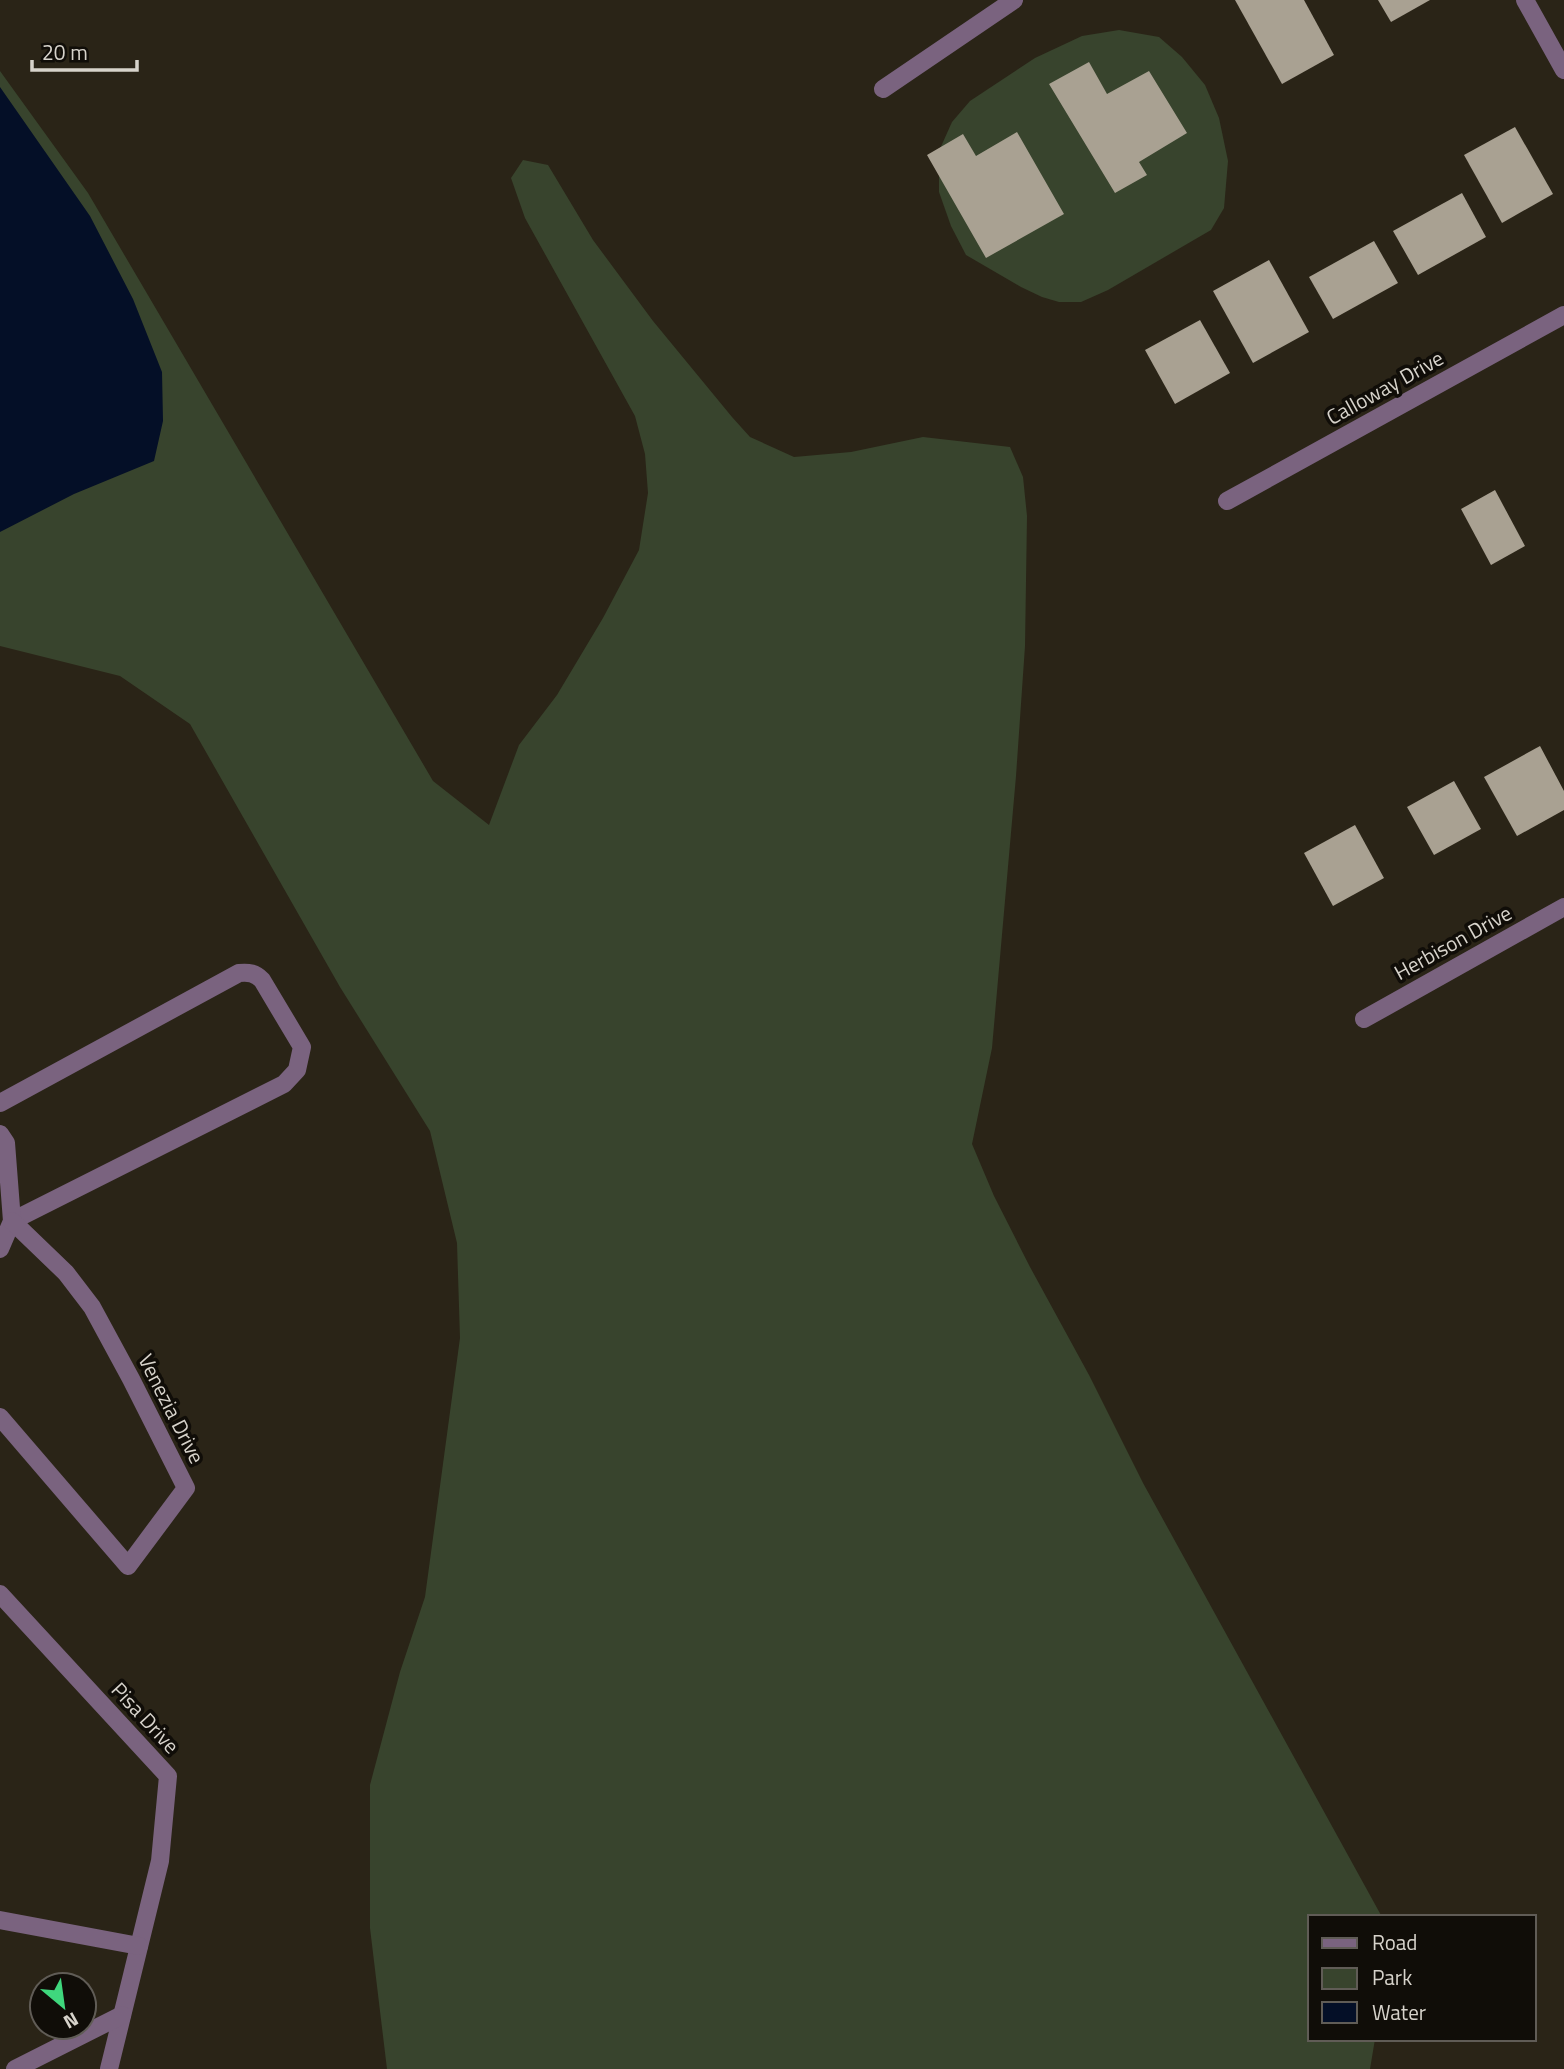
<svg xmlns="http://www.w3.org/2000/svg" width="1564" height="2069" font-family="'Titillium Web',sans-serif">
<style>
.green{fill:#38442d}
.water{fill:#040f27}
.building{fill:#a9a192}
.lines{fill:none;stroke-linecap:round;stroke-linejoin:round}
.minor{stroke:#7a637f;stroke-width:18}
.labels{text-anchor:middle;stroke-width:7;stroke-linejoin:round;paint-order:stroke}
.street-label{font-size:21px;fill:#d7d3cb;stroke:#100d08}
</style>
<rect width="100%" height="100%" fill="#2a2417"/>
<!-- green -->
<g class="green">
<path d="M1119,30L1159,37L1182,57L1205,85L1219,118L1228,161L1224,208L1211,230L1108,290L1081,302H1059L1042,297L1021,287L966,255L951,226L939,192V151L952,122L970,101L1035,58L1082,36Z"/>
<path d="M0,71L88,193L433,781L489,825L519,745L557,695L603,618L639,550L648,493L645,454L635,416L525,218L511,178L523,160L548,165L593,240L653,321L732,417L750,437L794,457L851,452L923,437L1010,447L1023,477L1027,516L1025,646L1016,776L992,1048L972,1144L994,1196L1030,1267L1089,1375L1143,1483L1382,1917H1310V2039H1375L1370,2069H387L370,1928V1785L400,1672L425,1597L460,1338L457,1243L430,1131L340,987L190,724L120,676L0,646Z"/>
</g>
<!-- water -->
<path class="water" d="M0,87L90,216L133,299L162,372L163,421L154,461L74,494L0,532Z"/>
<!-- building -->
<g class="building">
<path d="M1235,0H1304L1334,55L1282,84Z"/>
<path d="M1378,0H1430L1391,22Z"/>
<path d="M1089,62L1107,94L1149,71L1187,133L1139,162L1147,175L1115,193L1049,84Z"/>
<path d="M1515,127L1553,194L1502,223L1464,155Z"/>
<path d="M1017,132L1064,214L986,258L927,155L963,134L976,156Z"/>
<path d="M1462,193L1486,237L1418,275L1393,231Z"/>
<path d="M1374,241L1398,283L1333,319L1309,277Z"/>
<path d="M1269,260L1309,332L1253,363L1213,291Z"/>
<path d="M1200,320L1230,373L1175,404L1145,350Z"/>
<path d="M1495,490L1525,546L1491,565L1461,509Z"/>
<path d="M1540,746L1564,791V810L1517,836L1484,777Z"/>
<path d="M1454,781L1481,829L1434,855L1407,807Z"/>
<path d="M1355,825L1384,878L1333,906L1304,853Z"/>
</g>
<g class="lines">
<!-- minor -->
<g class="minor">
<path d="M1525,0L1564,70"/>
<path d="M883,89L1014,0"/>
<path d="M1227,501L1564,315"/>
<path d="M1364,1019L1564,907"/>
<path d="M0,1103L239,973C249,972 255,973 262,980L302,1047L297,1070L284,1084L12,1221"/>
<path d="M0,1134L6,1143L12,1221L0,1249"/>
<path d="M0,1417L128,1566L186,1488L131,1379L92,1307L66,1273L12,1221"/>
<path d="M0,1594L168,1776L160,1861L109,2069"/>
<path d="M0,1920L139,1946"/>
<path d="M15,2069L122,2015"/>
</g>
</g>
<g class="labels">
<!-- street labels -->
<g class="street-label">
<text transform="translate(1385 388) rotate(-29)" y="7">Calloway Drive</text>
<text transform="translate(1453 943) rotate(-29)" y="7">Herbison Drive</text>
<text transform="translate(171 1409) rotate(63)" y="7">Venezia Drive</text>
<text transform="translate(145 1718) rotate(47)" y="7">Pisa Drive</text>
</g>
</g>
<!-- legend -->
<rect x="1308" y="1915" width="228" height="126" fill="#100d08" stroke="#605c56" stroke-width="2"/>
<rect x="1322" y="1938" width="35" height="10" fill="#7a637f" stroke="#605c56" stroke-width="2"/>
<text x="1372" y="1950" font-size="21" fill="#d7d3cb">Road</text>
<rect x="1322" y="1968" width="35" height="21" fill="#38442d" stroke="#605c56" stroke-width="2"/>
<text x="1372" y="1985" font-size="21" fill="#d7d3cb">Park</text>
<rect x="1322" y="2002" width="35" height="21" fill="#040f27" stroke="#605c56" stroke-width="2"/>
<text x="1372" y="2020" font-size="21" fill="#d7d3cb">Water</text>
<!-- north arrow -->
<g transform="translate(63 2006) rotate(151)"><circle r="33" fill="#100d08" stroke="#605c56" stroke-width="2"/>
<path d="M0-5L12 26L0 18L-12 26Z" fill="#3fd77d"/>
<text y="-10" font-size="19" font-weight="bold" text-anchor="middle" fill="#d7d3cb">N</text>
</g>
<!-- scale -->
<path d="M32 60v10h105v-10" fill="none" stroke="#d7d3cb" stroke-width="3.5"/>
<text x="42" y="60" font-size="21" fill="#d7d3cb" stroke="#100d08" stroke-width="5" paint-order="stroke">20 m</text>
</svg>
